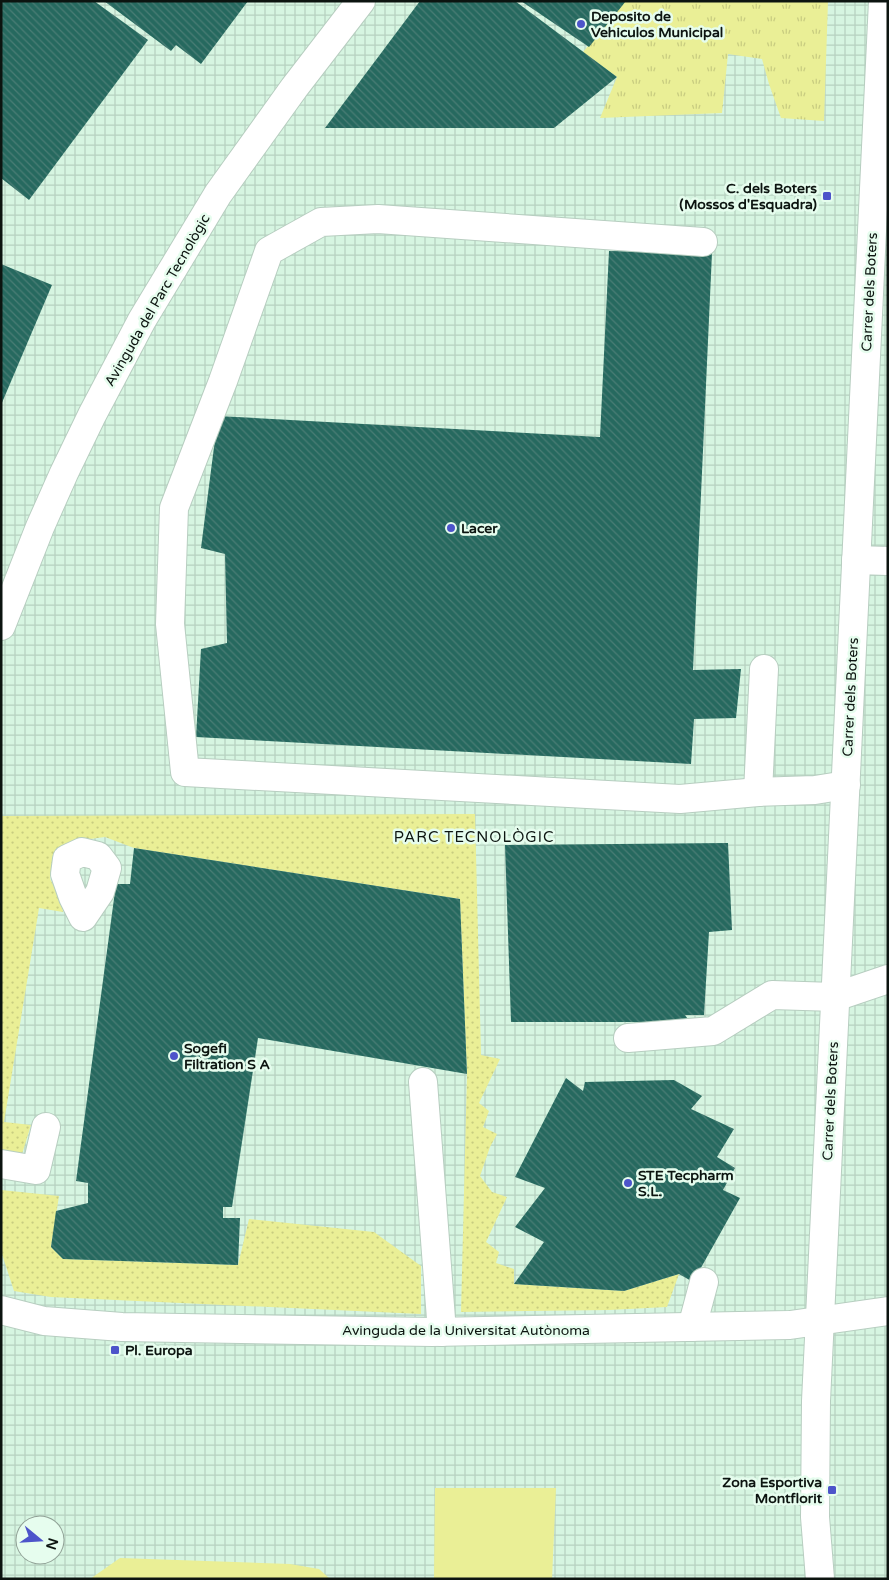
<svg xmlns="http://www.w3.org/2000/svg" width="889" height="1580" font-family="'Varela Round',sans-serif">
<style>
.industrial{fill:url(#industrial-grid);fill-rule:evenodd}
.grass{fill:url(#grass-tufts)}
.garden{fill:url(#garden-dots)}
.pitch{fill:#eaef96}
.building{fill:url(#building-back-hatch)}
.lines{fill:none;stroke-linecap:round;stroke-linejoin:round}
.minor-casing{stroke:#b7cec0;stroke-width:30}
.major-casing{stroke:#b7cec0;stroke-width:30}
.minor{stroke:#fff;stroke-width:28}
.major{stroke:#fff;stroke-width:28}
.poi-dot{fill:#4d54ca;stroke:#e6fdee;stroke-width:2}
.labels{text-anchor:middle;stroke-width:5;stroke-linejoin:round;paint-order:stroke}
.poi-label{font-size:14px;font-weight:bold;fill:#0c1410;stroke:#e6fdee;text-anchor:start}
.street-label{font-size:14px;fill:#0c1410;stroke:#e6fdee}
.neighbourhood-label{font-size:15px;letter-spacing:1px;fill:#0c1410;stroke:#e6fdee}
</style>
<defs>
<pattern id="industrial-grid" width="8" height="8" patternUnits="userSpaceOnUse" patternTransform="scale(1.25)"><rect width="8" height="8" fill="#d6f5e1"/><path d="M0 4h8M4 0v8" fill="none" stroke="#b6d1c0"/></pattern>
<pattern id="grass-tufts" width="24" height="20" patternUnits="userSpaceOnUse" patternTransform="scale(1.25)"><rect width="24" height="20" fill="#eaef96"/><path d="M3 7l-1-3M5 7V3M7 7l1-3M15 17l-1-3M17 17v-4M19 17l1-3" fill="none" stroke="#c8cc80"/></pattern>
<pattern id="garden-dots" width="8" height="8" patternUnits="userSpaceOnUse" patternTransform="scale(1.25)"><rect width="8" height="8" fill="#eaef96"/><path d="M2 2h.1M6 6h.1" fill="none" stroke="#c8cc80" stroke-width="1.8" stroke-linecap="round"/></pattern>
<pattern id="building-back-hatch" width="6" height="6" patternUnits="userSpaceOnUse" patternTransform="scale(1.25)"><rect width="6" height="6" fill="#26695f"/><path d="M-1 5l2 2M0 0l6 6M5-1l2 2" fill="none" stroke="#4a7d75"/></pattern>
</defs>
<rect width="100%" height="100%" fill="#e6fdee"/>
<!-- industrial -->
<path class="industrial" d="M1,1H888V1579H1ZM25,1525H55V1555H25Z"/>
<!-- grass -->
<path class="grass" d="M625,1H828L824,121L781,118L769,84L762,59L728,54L722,113L600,118L617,77L583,52Z"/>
<!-- garden -->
<g class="garden">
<path d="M475,814L481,1055L500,1059L479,1103L489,1111L483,1127L497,1134L490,1147L480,1176L492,1192L507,1197L486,1242L499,1252L496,1263L514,1269V1284L624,1291L679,1274L667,1307L609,1310L461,1312L467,1074L460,899L134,848L105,837L75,841L53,855L50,879L61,899L63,912L39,908L4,1122L31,1125L22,1154L1,1151V816Z"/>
<path d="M1,1190L59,1196L51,1247L63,1259L238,1265L249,1219L374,1232L421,1266V1314L51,1297L14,1291L1,1251Z"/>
</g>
<!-- pitch -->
<g class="pitch">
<path d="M435,1488H556L552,1579H434Z"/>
<path d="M120,1558L290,1564L319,1569L330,1579H90Z"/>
</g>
<!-- building -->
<g class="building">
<path d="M1,1H94L148,40L29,200L1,178Z"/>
<path d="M104,1H248L201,64L176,45L171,51Z"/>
<path d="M420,1H515L617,77L554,128H325Z"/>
<path d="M521,1H626L589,47Z"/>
<path d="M609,251L712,253L693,670L741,669L736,718L694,719L691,764L196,737L201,649L227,643L225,554L201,548L218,416L600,437Z"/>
<path d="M1,264L52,285L1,405Z"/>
<path d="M728,843L732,930L709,932L704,1015H685L690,1022H511L505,845Z"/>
<path d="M134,848L460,899L467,1074L258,1038L232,1207H223V1218H240L238,1265L63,1259L51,1247L56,1211L88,1203V1183L76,1181L116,884H130Z"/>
<path d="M566,1078L583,1091L585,1082L674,1080L702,1096L691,1109L734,1129L717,1157L735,1168L723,1190L740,1198L693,1282L679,1274L624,1291L514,1284L544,1242L515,1227L545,1188L515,1177Z"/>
</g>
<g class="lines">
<defs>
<g id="minor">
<path d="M703,242L378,219L321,222L269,251L223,381L174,508L170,624L185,772L680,799L758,792L815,790L846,785"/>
<path d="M856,560L888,561"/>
<path d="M758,792L764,669"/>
<path d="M82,852L98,856L107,868L100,892L83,917L73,897L65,874L67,859Z"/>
<path d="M628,1038L713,1031L772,995L835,997L888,979"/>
<path d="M423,1082L442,1332"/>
<path d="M1,1164L36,1170L46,1127"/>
<path d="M1,1310L44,1321L122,1327L432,1332L790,1325L888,1311"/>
<path d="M692,1327L704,1282"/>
<path d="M820,1579L815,1517L816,1401L883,1"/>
</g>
<path id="major" d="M1,626L40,527L64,473L92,415L142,320L218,194L294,88L361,1"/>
</defs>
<!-- minor casing -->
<use href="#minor" class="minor-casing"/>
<!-- major casing -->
<use href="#major" class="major-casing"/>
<!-- minor -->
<use href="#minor" class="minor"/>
<!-- major -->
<use href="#major" class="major"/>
</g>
<!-- markers -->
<g class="poi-dot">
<circle cx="581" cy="24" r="5"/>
<rect x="822" y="191" width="10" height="10" rx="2.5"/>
<circle cx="451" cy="528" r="5"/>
<circle cx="174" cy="1056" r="5"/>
<circle cx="628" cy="1183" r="5"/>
<rect x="110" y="1345" width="10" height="10" rx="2.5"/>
<rect x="827" y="1485" width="10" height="10" rx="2.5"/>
</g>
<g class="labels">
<!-- poi labels -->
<g class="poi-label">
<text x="591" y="21">Deposito de<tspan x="591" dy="16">Vehiculos Municipal</tspan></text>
<text x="817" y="193" text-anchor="end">C. dels Boters<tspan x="817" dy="16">(Mossos d'Esquadra)</tspan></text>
<text x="461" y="533">Lacer</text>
<text x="184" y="1053">Sogefi<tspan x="184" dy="16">Filtration S A</tspan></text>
<text x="638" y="1180">STE Tecpharm<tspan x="638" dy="16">S.L.</tspan></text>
<text x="125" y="1355">Pl. Europa</text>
<text x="822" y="1487" text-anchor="end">Zona Esportiva<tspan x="822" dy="16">Montflorit</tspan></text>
</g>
<!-- street labels -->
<g class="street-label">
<text transform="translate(869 292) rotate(-87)" y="5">Carrer dels Boters</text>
<text transform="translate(157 300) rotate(-60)" y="5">Avinguda del Parc Tecnològic</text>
<text transform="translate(850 697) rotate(-87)" y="5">Carrer dels Boters</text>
<text transform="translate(830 1101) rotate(-87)" y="5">Carrer dels Boters</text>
<text x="466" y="1335">Avinguda de la Universitat Autònoma</text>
</g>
<!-- neighbourhood labels -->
<g class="neighbourhood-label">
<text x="474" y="842">PARC TECNOLÒGIC</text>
</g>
</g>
<!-- border -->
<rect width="889" height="1580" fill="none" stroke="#0c1410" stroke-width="5"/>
<!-- north arrow -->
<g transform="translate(40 1540) rotate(108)"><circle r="24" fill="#e6fdee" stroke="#8fa095"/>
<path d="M0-4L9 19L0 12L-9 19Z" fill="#4d54ca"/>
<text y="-8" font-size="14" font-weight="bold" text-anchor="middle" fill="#0c1410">N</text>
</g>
</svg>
